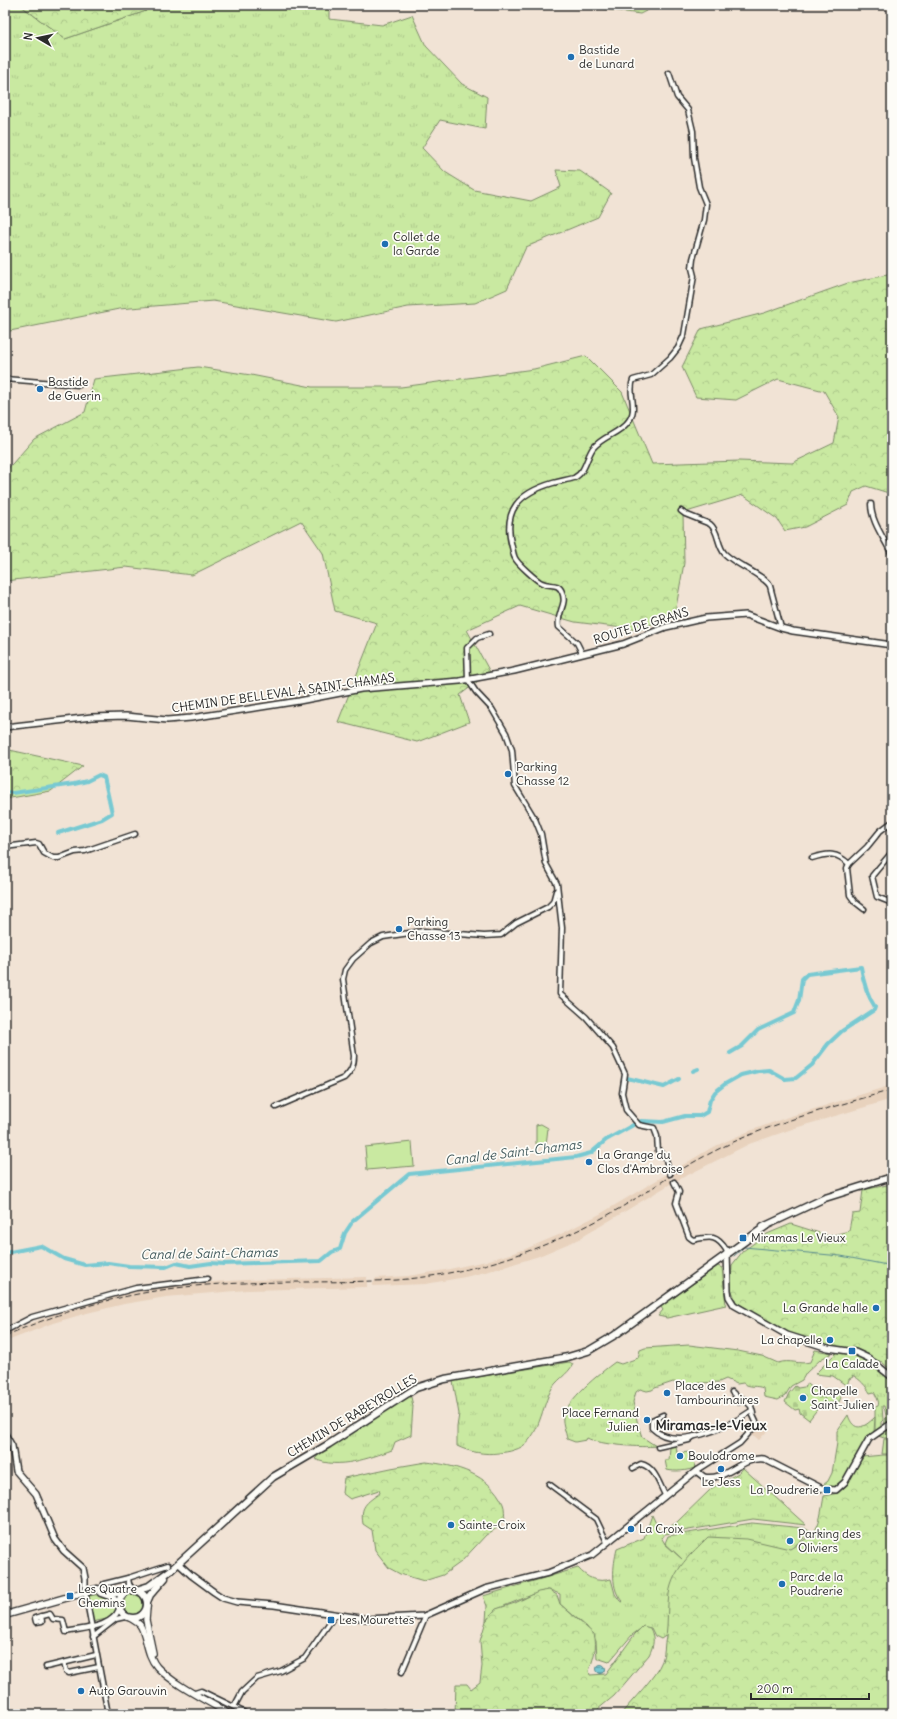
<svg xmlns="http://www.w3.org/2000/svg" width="897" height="1719" font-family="Delius,sans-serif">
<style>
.built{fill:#e8d2bd}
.grass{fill:url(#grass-tufts);stroke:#7a8a66}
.forest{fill:url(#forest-crowns);stroke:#7a8a66}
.cemetery{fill:url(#cemetery-stones);stroke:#7a8a66}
.pitch{fill:#c9e9a1;stroke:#7a8a66}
.water{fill:url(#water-rules);stroke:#598a8f}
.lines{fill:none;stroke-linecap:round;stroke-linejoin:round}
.stream{stroke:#598a8f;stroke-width:1}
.canal{stroke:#78c9d2;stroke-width:4}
.minor-casing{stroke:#2b2b2b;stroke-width:7}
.tertiary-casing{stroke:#2b2b2b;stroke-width:8}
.secondary-casing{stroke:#2b2b2b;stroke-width:8}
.primary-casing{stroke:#2b2b2b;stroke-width:9}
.minor{stroke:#fdfcf7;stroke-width:4}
.tertiary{stroke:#fdfcf7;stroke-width:5}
.secondary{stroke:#fdfcf7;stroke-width:5.5}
.primary{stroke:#fdfcf7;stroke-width:6}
.rail{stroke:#2b2b2b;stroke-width:1;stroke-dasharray:6 3;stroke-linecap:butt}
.poi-dot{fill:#1f6fb2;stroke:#fdfcf7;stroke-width:1.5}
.labels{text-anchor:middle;stroke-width:3.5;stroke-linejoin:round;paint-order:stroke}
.poi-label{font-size:12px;fill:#2b2b2b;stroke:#fdfcf7;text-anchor:start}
.street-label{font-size:12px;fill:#2b2b2b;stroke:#fdfcf7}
.water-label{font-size:13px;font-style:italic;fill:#425a5d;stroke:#fdfcf7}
.quarter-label{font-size:14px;font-weight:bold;fill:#2b2b2b;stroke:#fdfcf7}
</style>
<defs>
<pattern id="grass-tufts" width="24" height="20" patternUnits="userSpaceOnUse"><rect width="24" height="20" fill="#c9e9a1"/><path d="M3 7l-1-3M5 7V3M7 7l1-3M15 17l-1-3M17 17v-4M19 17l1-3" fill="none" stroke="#adc88b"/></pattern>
<pattern id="forest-crowns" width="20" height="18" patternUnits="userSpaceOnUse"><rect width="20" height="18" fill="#c9e9a1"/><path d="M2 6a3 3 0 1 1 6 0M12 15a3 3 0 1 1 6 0" fill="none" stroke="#adc88b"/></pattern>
<pattern id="cemetery-stones" width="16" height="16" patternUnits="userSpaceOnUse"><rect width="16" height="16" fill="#c9e9a1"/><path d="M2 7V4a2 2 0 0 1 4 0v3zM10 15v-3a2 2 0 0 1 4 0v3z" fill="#adc88b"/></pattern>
<pattern id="water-rules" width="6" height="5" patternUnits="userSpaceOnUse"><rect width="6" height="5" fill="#78c9d2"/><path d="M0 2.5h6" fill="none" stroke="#63a3ab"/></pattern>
</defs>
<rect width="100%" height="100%" fill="#f1e3d5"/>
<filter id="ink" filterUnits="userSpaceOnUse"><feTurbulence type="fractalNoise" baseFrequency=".025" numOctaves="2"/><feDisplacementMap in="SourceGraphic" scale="8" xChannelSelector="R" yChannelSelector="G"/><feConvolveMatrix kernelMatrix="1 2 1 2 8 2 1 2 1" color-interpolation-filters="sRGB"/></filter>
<g filter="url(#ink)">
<!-- built -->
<g class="built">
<path d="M892,1085V1099L795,1128L749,1144L676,1181L671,1172L711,1148L747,1132L788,1117Z"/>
<path d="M667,1174L672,1183L579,1239L539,1256L501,1268L465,1277L426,1284L372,1286L376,1278L408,1276L445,1270L486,1261L523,1250L561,1234L600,1214Z"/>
<path d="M367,1277V1287L247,1290L166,1297L124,1304L87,1313L53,1323L10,1340L6,1333L63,1311L91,1302L119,1295L179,1284L245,1280Z"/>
<path d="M760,1424L770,1428L759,1440L752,1434Z"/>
</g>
<!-- grass -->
<g class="grass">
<path d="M5,5H20L65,39L146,11L143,5H329V19L382,25L412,15L426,46L462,84L487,97L485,129L440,120L422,148L445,172L474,190L531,201L561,187L556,170L580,171L611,193L598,217L526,247L507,289L475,303L408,307L336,322L213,301L119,309L5,332Z"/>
<path d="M718,1266L722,1268L726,1305L667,1318L658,1316L663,1310L661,1307L666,1303Z"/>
<path d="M689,1345L738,1351L762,1356L778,1363C790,1359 799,1365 810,1362L815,1350L832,1353L821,1359L806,1373L802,1380L791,1386L785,1396L778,1400L764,1397L763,1388C756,1385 750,1388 743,1383L737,1384L726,1379L719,1382L700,1383L690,1385L673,1382L655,1388L652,1390L647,1391L640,1389L636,1392L633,1402L638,1425L642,1437L656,1446C642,1448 600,1445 587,1438L586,1440L575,1442L567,1439C566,1432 562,1423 563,1418C566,1400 600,1373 615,1362L621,1364L638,1358L640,1350L645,1348Z"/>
<path d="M837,1352L855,1355L863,1359L892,1379V1421L884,1425L886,1416L884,1406H882L883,1420L881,1422V1427L875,1431V1407L878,1406C880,1402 876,1396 874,1392L870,1393C866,1386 860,1379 852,1375L853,1377L849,1379L847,1386L833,1376L815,1374Z"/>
<path d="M569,1362L573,1364C568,1375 555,1380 550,1392C541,1410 538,1444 514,1450C509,1452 504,1452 499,1453C485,1455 469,1452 457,1446V1427L459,1414L453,1381Z"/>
<path d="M409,1396L411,1397L413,1406L411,1435L395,1442L392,1450C370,1458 337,1470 315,1459L321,1452Z"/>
<path d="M892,1425V1438H884L875,1435Z"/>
<path d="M884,1439H892V1454H882Z"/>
<path d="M743,1468L806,1525L753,1519L665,1534L662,1538L661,1537L665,1544L682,1559L665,1543L668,1536L752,1523L804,1528L811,1532L791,1549L661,1639L655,1636L651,1628L643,1627L632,1635L609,1662L600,1659H597L596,1641L587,1627L560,1604V1594C556,1593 552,1590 548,1590C543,1590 498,1608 494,1611C491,1614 489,1618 486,1621L487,1606L483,1596L578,1568C587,1578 597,1583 611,1579L615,1594L620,1601L623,1602C610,1590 613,1565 617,1549L644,1538L652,1515L660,1532L676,1523L712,1488L740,1472Z"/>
<circle cx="132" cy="1604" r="11"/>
<path d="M94,1595H101L114,1601L116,1612L111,1618L92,1622L90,1605L87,1596Z"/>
</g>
<!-- forest -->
<g class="forest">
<path d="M20,5H143L146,11L65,39Z"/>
<path d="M603,5H658L640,14L604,9Z"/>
<path d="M892,274V494L866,486L853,492L848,505L805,527L785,531L777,519L743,495L683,513L684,563L675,613L639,630L575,622L520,606L467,630L490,672L460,695L469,722L417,742L338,722L377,623L335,611L323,553L301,521L192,575L126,567L5,581V472L34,439L85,412L94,379L198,367L251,375L312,387H401L534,369L586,356L622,392L652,464L739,461L792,463L834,443L839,417L824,391L778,379L736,400L696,397L682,367L701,329L764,313L848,283Z"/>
<path d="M5,749L83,766L51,791L5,799Z"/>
<path d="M892,1184V1371L882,1362L853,1350L826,1346L796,1338L736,1302L731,1288L732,1265L743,1251L767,1234L791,1224L829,1236L849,1231L852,1214L860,1213L863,1190Z"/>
<path d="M826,1388L837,1391L841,1397L839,1402L821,1404L825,1399L819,1394Z"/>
<path d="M848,1415C854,1433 864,1428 875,1417L874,1432L869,1437L841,1484C836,1488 829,1490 823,1485L828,1481L832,1473L837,1443V1431Z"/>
<path d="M883,1455H892V1714H621C632,1700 656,1677 662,1661C665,1654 664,1644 666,1637C668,1622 667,1608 669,1594C673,1569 691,1554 708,1537L747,1539L790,1549C820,1531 818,1530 824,1496L838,1493L846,1486L862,1457Z"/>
<path d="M426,1462C455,1465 490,1474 503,1504C505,1508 504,1515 505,1519L497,1528L486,1535L461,1562L443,1575L424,1581L400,1574L389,1568L375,1550L372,1530L363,1524C360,1506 366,1503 380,1493L379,1490L350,1499L342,1493L344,1478L391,1468Z"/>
<path d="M549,1590L557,1595L560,1604L594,1634C598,1647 593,1659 589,1671L590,1675L606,1674L635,1634L643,1626L650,1628C655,1638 654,1645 649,1655L614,1696L592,1714H455L456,1684H467L471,1689L480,1682L482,1666L480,1641L486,1621L496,1609L515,1603L538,1592Z"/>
</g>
<!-- cemetery -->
<path class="cemetery" d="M808,1384L825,1399L809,1420L800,1413L799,1409L795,1410L785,1402L789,1393L795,1386L798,1388L804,1387Z"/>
<!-- pitch -->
<g class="pitch">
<path d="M541,1124L548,1128L546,1145L536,1144V1125Z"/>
<path d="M412,1142L414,1166L367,1170L365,1147Z"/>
<path d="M676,1445L677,1453L691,1452L696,1467C690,1471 674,1472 667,1470L665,1460H669L670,1447Z"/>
</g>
<!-- water -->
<circle class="water" cx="601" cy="1669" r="4.5"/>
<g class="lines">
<!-- stream -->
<path class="stream" d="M734,1256L744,1247L841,1256L892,1266"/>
<!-- canal -->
<g class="canal">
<path d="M5,792L13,793L74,784L87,781L99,775L104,777L112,813L102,819L58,833"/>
<path d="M693,1071L698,1069"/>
<path d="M627,1078L664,1087L679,1079"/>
<path d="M641,1121L663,1122L685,1116H700L707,1112L710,1100L715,1092L725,1084L741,1075L758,1071L769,1070L785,1079L796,1078L812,1065L828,1044L842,1031L874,1010L875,1007C867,995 863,981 861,967L807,974L802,979L799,1000L794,1013L758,1030L742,1046L730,1053"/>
<path d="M353,1221L409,1174L576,1157L591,1153L606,1140L635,1124"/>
<path d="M5,1253L41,1246L64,1259L85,1265L108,1263L129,1266L166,1267L176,1263L190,1266L211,1263L223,1264L321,1261L332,1252L340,1249L345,1233L351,1224"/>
</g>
<defs>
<g id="minor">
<path d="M5,379L79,385"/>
<path d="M871,504C871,522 885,539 892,555"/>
<path d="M681,511L685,514L710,524C719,531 717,546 725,554C736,565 764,575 770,586L781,628"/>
<path d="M489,634L477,638L467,648L468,680L476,692L492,709L506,733L512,750L515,786L535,819L541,834L546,864L557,884L562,928L560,994L586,1017L613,1048L625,1074L622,1093L626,1110L639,1125L654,1128L657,1136L658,1151L665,1156L670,1174"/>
<path d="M582,653L577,643L559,627C556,612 568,605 562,592C558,582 550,587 542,583C537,581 517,563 515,558C513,555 513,550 512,547C502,510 519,493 553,483C560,481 567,480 574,478C586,472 586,458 593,448C603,436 618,434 627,423C640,409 627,394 633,380L651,375L670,358L678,348L684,335L694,276L692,268L693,259L704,220L706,204L699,187L694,158L693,131L688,110L677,97L669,73"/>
<path d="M5,847L36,843L39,844L44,853L53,858H59L75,852L85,851L135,834"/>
<path d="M892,852L872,876L877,897L892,903"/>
<path d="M812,858C828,853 837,852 849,864"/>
<path d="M864,909L855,902L850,895L847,868L849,864L867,847L880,831L892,822"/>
<path d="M276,1107L344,1078C351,1071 354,1066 354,1056L343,979L345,970L353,959L371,943L383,937L423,931L484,936L501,935L516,923L548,907L553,902L556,891"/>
<path d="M674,1182L679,1192L676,1203L689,1237L693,1240C711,1236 717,1235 727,1251"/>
<path d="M5,1331L32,1317L136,1288L208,1279"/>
<path d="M732,1392L741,1401"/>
<path d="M739,1402L744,1399L751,1406L753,1413"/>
<path d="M663,1415L652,1420V1428C676,1452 728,1427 751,1411L757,1424L740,1443L696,1471"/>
<path d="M658,1447L689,1440L694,1436"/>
<path d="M633,1468L641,1464C655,1467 659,1484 665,1495"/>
<path d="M549,1484L596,1519L607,1542"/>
<path d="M128,1578L168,1565"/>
<path d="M104,1584L128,1578L129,1584"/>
<path d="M85,1591L108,1714"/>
<path d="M126,1592L129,1584L133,1590"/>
<path d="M41,1616L42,1621L36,1622L35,1618L50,1614L53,1619L63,1620L66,1632C83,1628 112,1628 119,1609"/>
<path d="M93,1637L116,1619L125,1617"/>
<path d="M64,1663L66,1671L69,1673L99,1667"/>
<path d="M46,1667L96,1655"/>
<path d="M402,1672L426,1615"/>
<path d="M195,1693L201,1691L234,1707L242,1692L257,1678L281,1671L305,1658L335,1615"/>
<path d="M234,1707L247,1714"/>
<path d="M383,1714V1712"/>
</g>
<g id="tertiary">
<path d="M5,727L92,717L126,716L167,720L191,718L299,701L361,689L460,681L514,671L623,644L666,627L706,618L746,615L781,628L793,631L892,645"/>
<path d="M727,1250L728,1290L729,1297L734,1305L787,1335L828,1348L855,1352L868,1358L892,1377"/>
<path d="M5,1434L12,1446L16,1471L36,1494L55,1539L64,1551L83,1568L85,1578V1591"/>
<path d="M179,1564L191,1575L214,1592L223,1598L237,1602L274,1605L367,1619L424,1616L485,1589L548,1573L592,1555L696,1471L704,1477C725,1482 742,1456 764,1459L823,1489L836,1490L845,1482L869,1439L892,1423"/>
</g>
<g id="secondary">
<path d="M147,1607L146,1620L153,1653"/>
<path d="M130,1618C133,1620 137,1622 140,1625C147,1635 146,1655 157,1667C174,1685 208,1701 229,1714"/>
</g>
<g id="primary">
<path d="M763,1227L825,1198L892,1177"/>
<circle cx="133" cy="1604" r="14"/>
<path d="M136,1590L149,1586L171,1570L273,1477L329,1444L416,1388L445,1379L568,1357L588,1351L615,1335L766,1226"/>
<path d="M101,1593L112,1597L119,1605"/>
<path d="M147,1602L150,1595L165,1578"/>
<path d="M5,1615L97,1589L123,1594"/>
</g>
</defs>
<!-- minor casing -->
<use href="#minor" class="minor-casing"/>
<!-- tertiary casing -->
<use href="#tertiary" class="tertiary-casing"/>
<!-- secondary casing -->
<use href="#secondary" class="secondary-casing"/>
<!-- primary casing -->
<use href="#primary" class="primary-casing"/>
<!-- minor -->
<use href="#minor" class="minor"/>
<!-- tertiary -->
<use href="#tertiary" class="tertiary"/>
<!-- secondary -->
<use href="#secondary" class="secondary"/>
<!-- primary -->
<use href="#primary" class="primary"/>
<!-- rail -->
<path class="rail" d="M5,1336C59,1312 118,1295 176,1288C250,1279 324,1284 397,1280C471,1274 541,1251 606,1216C641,1197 672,1173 707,1155C765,1124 829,1108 892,1090"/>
</g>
</g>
<!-- markers -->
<g class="poi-dot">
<circle cx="571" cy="57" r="4"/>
<circle cx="385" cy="244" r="4"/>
<circle cx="40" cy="389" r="4"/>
<circle cx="508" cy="774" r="4"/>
<circle cx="399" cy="929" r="4"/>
<circle cx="589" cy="1162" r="4"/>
<rect x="739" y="1234" width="8" height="8" rx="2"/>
<circle cx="876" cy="1308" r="4"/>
<circle cx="830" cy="1340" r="4"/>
<rect x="848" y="1347" width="8" height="8" rx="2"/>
<circle cx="667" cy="1393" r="4"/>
<circle cx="803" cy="1398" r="4"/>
<circle cx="647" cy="1420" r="4"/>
<circle cx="680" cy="1456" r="4"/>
<circle cx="721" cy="1469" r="4"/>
<rect x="823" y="1486" width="8" height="8" rx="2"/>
<circle cx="451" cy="1525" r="4"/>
<circle cx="631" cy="1529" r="4"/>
<circle cx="790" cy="1541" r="4"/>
<circle cx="782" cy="1584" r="4"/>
<rect x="66" y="1592" width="8" height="8" rx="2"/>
<rect x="327" y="1616" width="8" height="8" rx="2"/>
<circle cx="81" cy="1691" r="4"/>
</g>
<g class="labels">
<!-- poi labels -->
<g class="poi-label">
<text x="579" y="54">Bastide<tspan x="579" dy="14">de Lunard</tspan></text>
<text x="393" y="241">Collet de<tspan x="393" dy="14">la Garde</tspan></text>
<text x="48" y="386">Bastide<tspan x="48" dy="14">de Guerin</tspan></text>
<text x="516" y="771">Parking<tspan x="516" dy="14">Chasse 12</tspan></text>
<text x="407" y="926">Parking<tspan x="407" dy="14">Chasse 13</tspan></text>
<text x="597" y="1159">La Grange du<tspan x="597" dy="14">Clos d'Ambroise</tspan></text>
<text x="751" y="1242">Miramas Le Vieux</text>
<text x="868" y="1312" text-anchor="end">La Grande halle</text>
<text x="822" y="1344" text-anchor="end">La chapelle</text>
<text x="852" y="1368" text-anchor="middle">La Calade</text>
<text x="675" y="1390">Place des<tspan x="675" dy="14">Tambourinaires</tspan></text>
<text x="811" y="1395">Chapelle<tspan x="811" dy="14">Saint-Julien</tspan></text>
<text x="639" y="1417" text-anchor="end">Place Fernand<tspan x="639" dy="14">Julien</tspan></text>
<text x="688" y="1460">Boulodrome</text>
<text x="721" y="1486" text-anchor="middle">Le Jess</text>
<text x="819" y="1494" text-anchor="end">La Poudrerie</text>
<text x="459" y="1529">Sainte-Croix</text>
<text x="639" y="1533">La Croix</text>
<text x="798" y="1538">Parking des<tspan x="798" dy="14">Oliviers</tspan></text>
<text x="790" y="1581">Parc de la<tspan x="790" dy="14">Poudrerie</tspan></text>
<text x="78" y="1593">Les Quatre<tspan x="78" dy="14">Chemins</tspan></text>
<text x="339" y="1624">Les Mourettes</text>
<text x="89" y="1695">Auto Garouvin</text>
</g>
<!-- street labels -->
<g class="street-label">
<text transform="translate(641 626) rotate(-17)" y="4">ROUTE DE GRANS</text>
<text transform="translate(283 693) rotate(-8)" y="4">CHEMIN DE BELLEVAL À SAINT-CHAMAS</text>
<text transform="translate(352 1416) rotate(-31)" y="4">CHEMIN DE RABEYROLLES</text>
</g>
<!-- water labels -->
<g class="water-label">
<text transform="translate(513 1152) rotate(-7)" y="5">Canal de Saint-Chamas</text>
<text transform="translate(209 1253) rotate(-1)" y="5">Canal de Saint-Chamas</text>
</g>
<!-- quarter labels -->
<g class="quarter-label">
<text x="711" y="1430">Miramas-le-Vieux</text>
</g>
</g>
<!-- margin -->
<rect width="897" height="1719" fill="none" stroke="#fdfcf7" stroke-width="20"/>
<rect x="10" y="10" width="877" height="1699" fill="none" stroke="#2b2b2b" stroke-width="1.5" filter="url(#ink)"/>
<!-- north arrow -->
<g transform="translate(38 38) rotate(279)" stroke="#fdfcf7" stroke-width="3" paint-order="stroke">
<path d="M0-3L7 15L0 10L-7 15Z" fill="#2b2b2b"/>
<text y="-6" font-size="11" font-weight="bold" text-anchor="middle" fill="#2b2b2b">N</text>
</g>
<!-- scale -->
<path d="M751 1693v6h118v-6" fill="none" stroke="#2b2b2b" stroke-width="2"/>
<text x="757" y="1693" font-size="12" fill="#2b2b2b" stroke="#fdfcf7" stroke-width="3" paint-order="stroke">200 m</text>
</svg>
